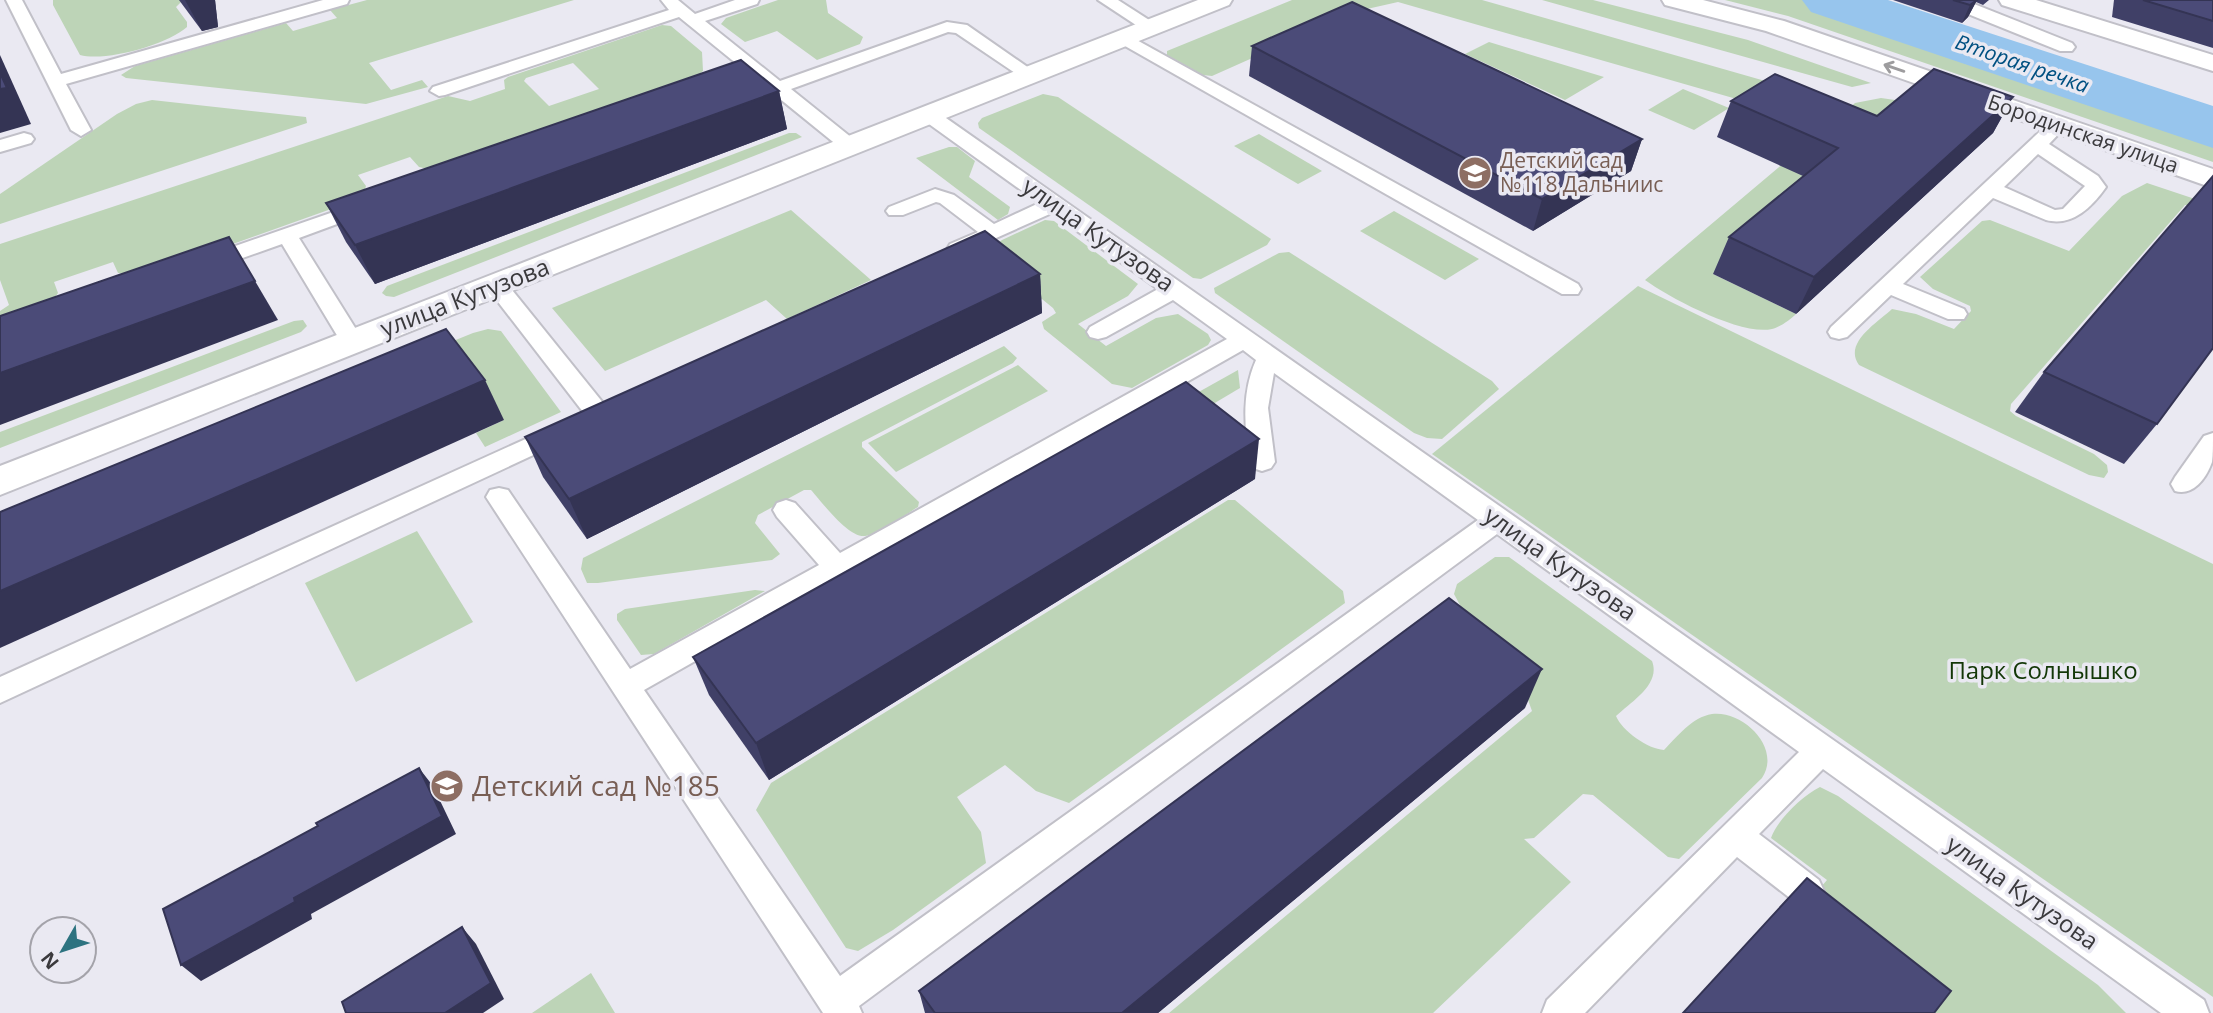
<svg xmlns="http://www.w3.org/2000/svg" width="2213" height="1013" font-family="'Open Sans',sans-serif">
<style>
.green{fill:#bdd4b7;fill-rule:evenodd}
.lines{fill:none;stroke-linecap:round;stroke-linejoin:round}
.river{fill:#97c5ed;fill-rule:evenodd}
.service-casing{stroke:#c1c0c8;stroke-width:4}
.minor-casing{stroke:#c1c0c8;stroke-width:4}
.secondary-casing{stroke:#c1c0c8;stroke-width:4}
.service{fill:#fff;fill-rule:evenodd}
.minor{fill:#fff;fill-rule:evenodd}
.secondary{fill:#fff;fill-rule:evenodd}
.wall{fill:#404067}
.shaded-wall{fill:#343454}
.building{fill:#4b4b78;stroke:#343454;stroke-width:2}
.oneway{stroke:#9d9c9e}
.labels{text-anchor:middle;stroke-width:7;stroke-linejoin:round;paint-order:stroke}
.far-water-label{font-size:21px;font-style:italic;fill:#005081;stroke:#eae9f2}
.far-street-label{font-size:21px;fill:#3b3a3d;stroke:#eae9f2}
.far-education-label{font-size:21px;fill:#785e54;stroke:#eae9f2;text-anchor:start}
.street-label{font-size:24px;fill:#3b3a3d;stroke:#eae9f2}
.park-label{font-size:24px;fill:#133707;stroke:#eae9f2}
.near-education-label{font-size:28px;fill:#785e54;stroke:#eae9f2;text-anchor:start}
</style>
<rect width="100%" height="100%" fill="#eae9f2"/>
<!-- green -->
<g class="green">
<path d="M53,0H183L176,7L187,22V27C167,45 105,62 80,55L53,5Z"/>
<path d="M367,0H574L369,63L391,90L422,80L428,87L366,104L126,78L121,75L135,66L286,23L293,31L337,18L330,10Z"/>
<path d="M778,0H826L828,13L863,37L860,44L817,60L777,31L745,42L721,24L726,18Z"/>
<path d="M1292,0H1482L1821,97L1761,106L1398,2L1358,11L1212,76L1203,75L1167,55V51Z"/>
<path d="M1542,0H1593L1748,40L1871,83L1852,87Z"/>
<path d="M1725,0H1869L1905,11L2213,114V162L1788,16Z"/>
<path d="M662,25L671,26L702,52L703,71L692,80L437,171L419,167L410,157L358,175L366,186L362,198L143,276L118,273L113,262L54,282L58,293L44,312L0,327V311L9,305L0,280V244L448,96L470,101L505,89L504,80L508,77ZM573,63L599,89L549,106L524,81L526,78Z"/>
<path d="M1489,42L1604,77L1565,100L1465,54Z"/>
<path d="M1683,89L1729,108L1694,130L1648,110Z"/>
<path d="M1043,94L1058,97L1271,239L1267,245L1201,279L1193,278L979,128L978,123L982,118Z"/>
<path d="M1881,98L1909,102L1713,274L1796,314C1790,320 1780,327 1772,329C1741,336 1670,298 1645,280L1855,103Z"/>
<path d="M152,100L306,117L307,123L0,224V194L117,114L136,104Z"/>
<path d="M789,133H796L802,137L394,297L386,296L382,293L387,286Z"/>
<path d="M1259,134L1322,171L1298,184L1234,146Z"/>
<path d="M949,147H957L975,161L969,177L1010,207L1008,214L998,220L916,158Z"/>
<path d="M2147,183L2213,205H2185L2011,404L2010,411L2016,416L2094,454L2107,465L2108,472L2104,478L2089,475L1859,365C1843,343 1877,323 1892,309L1916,314L1954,329L1971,311L1970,306L1933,289L1920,277L1982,221L1990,220L2069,251L2122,196Z"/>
<path d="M791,210L871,280L787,319L766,300L605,371L552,308Z"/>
<path d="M1394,211L1479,259L1445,280L1360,231Z"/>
<path d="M1045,220L1054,221L1138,284L1128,296L1078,324L1106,346L1156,318L1178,314L1208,334L1211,340L1208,345L1132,388L1112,384L1044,329L1042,322L1056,313L1053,308L985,253L1002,240Z"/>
<path d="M1289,252L1492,381L1499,389L1442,439L1427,438L1414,433L1215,293L1214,288L1279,253Z"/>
<path d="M1638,286L2213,564V997L1432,454Z"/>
<path d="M303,320L307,326L301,332L0,448V432L294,321Z"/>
<path d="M488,329L501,331L561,412L485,447L476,433L504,420L0,524L473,333Z"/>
<path d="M1004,346L1017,358L1013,363L862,442V447L919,502L918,507C906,514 878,535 865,536C848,538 822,502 811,490H804L758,515L755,523L780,554L772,560L598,583H587L581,569L583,558Z"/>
<path d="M1018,365L1048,391L896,472L868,443Z"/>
<path d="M1238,370L1240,388L1161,435L1145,422Z"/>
<path d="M1228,500H1235L1343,591L1345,603L1069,803L1036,791L1005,765L957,797L981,832L986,863L893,930L858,951L846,948L756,810L771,783Z"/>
<path d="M417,531L473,622L356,682L305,583Z"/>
<path d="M1495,557H1509L1652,661C1661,684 1632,701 1616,716C1622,731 1648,749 1664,750C1677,737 1692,717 1712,714C1743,710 1782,748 1762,778L1679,859L1668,857L1593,795L1583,794L1534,838L1524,839L1571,882L1433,1013H1169L1532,711L1508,644L1461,607L1454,594L1457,584Z"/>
<path d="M755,590L765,591L654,654L641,655L617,620V614L625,609Z"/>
<path d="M1820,787L1838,796L2098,985L2126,1013H1920L1800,911L1827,880L1771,838C1778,819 1802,796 1820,787Z"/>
<path d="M591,973L615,1013H532Z"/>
</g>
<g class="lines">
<!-- river -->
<path class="river" d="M1802,0H1888L2213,106V148L1811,12Z"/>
<defs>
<g id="service">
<path d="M6,0H22L61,74L323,0H349L347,4L66,84L91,130L81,136L71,130Z"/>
<path d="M661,0H678L695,14L735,0H759L757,4L705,21L780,81L947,22L967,25L1039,75L1036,79H1024L956,33L948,32L791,89L857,142L860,146L850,152L843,150L679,17L445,95L439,96L430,91L433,87L669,10Z"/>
<path d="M1098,0H1118L1160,27L1157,31H1145Z"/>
<path d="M1941,0H1964L2072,43L2075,47L2072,51H2060L1943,4Z"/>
<path d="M1124,33L1578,284L1581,289L1578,294H1562L1118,42L1115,38L1118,34Z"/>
<path d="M929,109L936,111L2204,1000L2209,1013H2161L1823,769L1759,834L1819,880L1824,891L1819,902L1807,907L1795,902L1737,857L1585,1013H1542L1547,1000L1799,752L1497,534L859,1006L862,1013H823L486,497L490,490L499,488L508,490L630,669L819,565L777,517L773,510L777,503L786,500L795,503L840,553L1227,339L1173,300L1106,337L1098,339L1090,337L1087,332L1090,327L1158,289L1052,213L958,255L950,254L947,249L950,244L978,232L940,203L936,202L903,215H889L886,211L889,207L935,189L954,195L994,224L1039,203L922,119L920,115ZM1243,350L1256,360C1241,394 1245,426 1249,462L1253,468L1262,471L1271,468L1275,462L1268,408L1274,373L1478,520L840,976L644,690Z"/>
<path d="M2058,119L2067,125L2049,144L2098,176L2106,187C2092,207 2072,227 2046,220L1993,198L1903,284L1964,309L1967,314L1964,319H1948L1891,295L1847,337L1839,339L1831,337L1828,332L1831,327L2051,121ZM2038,154L2085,186L2063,209L2055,210L2004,187Z"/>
<path d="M24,133L31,135L34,139L31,143L0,152V140Z"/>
<path d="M368,200L375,202L378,206L375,210L299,238L364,342L360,347L352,349L344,347L282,244L206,271L198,269L195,264L198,259Z"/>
<path d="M496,278L504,280L608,409L611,415L608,421L599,423L590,421L485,285L488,280Z"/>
<path d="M561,423L570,426L573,432L570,438L0,703V677Z"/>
<path d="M2213,433C2213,442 2213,455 2212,462C2206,479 2193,496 2175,491L2171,484L2175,477L2204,436Z"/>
</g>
<path id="minor" d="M1198,0H1232L1229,5L0,495V466Z"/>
<g id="secondary">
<path d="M1662,0H1703L1784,21L2213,169V188L1766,31L1665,5Z"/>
<path d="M1999,0H2036L2213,55V71L2002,5Z"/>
</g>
</defs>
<!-- service casing -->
<use href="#service" class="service-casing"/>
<!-- minor casing -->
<use href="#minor" class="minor-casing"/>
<!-- secondary casing -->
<use href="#secondary" class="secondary-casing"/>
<!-- service -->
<use href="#service" class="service"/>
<!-- minor -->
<use href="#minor" class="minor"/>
<!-- secondary -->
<use href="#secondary" class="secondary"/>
</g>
<!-- wall -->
<g class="wall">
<path d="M179,0H215L218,27L202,31Z"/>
<path d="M1893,0H1989L1983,5L1976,2L1968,17L1962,23Z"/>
<path d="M2114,0H2213V48L2112,17Z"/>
<path d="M1252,46L1642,139L1631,171L1533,231L1249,76Z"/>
<path d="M779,91L787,129L375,284L346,242L326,203Z"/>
<path d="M2013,97L1993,133L1796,314L1713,274L1729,237L1803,176L1717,137L1731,101L1877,116Z"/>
<path d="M1040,274L1042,313L587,539L543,477L525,437Z"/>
<path d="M2044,372L2157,424L2124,464L2015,412Z"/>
<path d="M1255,479L769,780L709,695L693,657Z"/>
<path d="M1525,708L1158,1013H925L919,991Z"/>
</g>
<!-- shaded-wall -->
<g class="shaded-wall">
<path d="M185,0H215L218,27L202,31Z"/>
<path d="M1977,0L1968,17L1962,23L1970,5Z"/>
<path d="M0,55L31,124L0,133Z"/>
<path d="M779,91L787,129L375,284L355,245Z"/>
<path d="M2013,97L1993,133L1796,314L1814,277Z"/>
<path d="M1642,139L1631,171L1533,231L1542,199Z"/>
<path d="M229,237L278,320L0,425V373Z"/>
<path d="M1040,274L1042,313L587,539L569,499Z"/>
<path d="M485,380L504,420L0,648V591Z"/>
<path d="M1259,439L1255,479L769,780L756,743Z"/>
<path d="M1542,669L1525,708L1158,1013H1122Z"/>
<path d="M419,768L433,786L456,834L311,914L312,919L201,981L181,965Z"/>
<path d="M462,927L476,944L504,999L483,1013H445Z"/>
</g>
<!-- building -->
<g class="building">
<path d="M1953,0H1977L1970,5Z"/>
<path d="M2143,0H2213V21Z"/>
<path d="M1352,2L1642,139L1542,199L1252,46Z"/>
<path d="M741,60L779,91L355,245L326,203Z"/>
<path d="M1934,69L2013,97L1814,277L1729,237L1838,148L1731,101L1775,74L1877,116Z"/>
<path d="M0,73L7,88L0,89Z"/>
<path d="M2213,176V348L2157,424L2044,372Z"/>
<path d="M985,231L1040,274L569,499L525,437Z"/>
<path d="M229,237L255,281L0,373V316Z"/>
<path d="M446,329L485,380L0,591V512Z"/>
<path d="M1186,382L1259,439L756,743L693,657Z"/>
<path d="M1449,598L1542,669L1122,1013H935L919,991Z"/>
<path d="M419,768L442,816L294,898L295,902L181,965L163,909L318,826L316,823Z"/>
<path d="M1807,878L1951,991L1934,1013H1683Z"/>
<path d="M462,927L491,983L445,1013H346L342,1002Z"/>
</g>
<!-- one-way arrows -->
<defs><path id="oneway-shaft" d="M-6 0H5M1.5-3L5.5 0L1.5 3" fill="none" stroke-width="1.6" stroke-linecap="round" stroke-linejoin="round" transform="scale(1.75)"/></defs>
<use class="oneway" href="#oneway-shaft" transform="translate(1894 68) rotate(-161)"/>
<!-- icons -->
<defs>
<symbol id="school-disc" viewBox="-11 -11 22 22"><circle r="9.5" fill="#8d6e63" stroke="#eae9f2"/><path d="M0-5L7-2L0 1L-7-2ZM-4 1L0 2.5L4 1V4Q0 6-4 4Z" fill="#fff"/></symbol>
</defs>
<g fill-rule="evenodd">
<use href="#school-disc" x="1456" y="154" width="38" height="38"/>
<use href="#school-disc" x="428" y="767" width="38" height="38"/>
</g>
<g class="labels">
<!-- far-water labels -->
<g class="far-water-label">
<text transform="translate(2022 64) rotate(19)" y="7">Вторая речка</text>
</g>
<!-- far-street labels -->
<g class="far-street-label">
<text transform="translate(2083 134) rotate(19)" y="7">Бородинская улица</text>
</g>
<!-- far-education labels -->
<g class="far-education-label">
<text x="1500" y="168">Детский сад<tspan x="1500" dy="24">№118 Дальниис</tspan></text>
</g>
<!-- street labels -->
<g class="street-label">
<text transform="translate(1098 235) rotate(35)" y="8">улица Кутузова</text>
<text transform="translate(465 298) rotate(-21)" y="8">улица Кутузова</text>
<text transform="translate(1560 564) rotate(35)" y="8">улица Кутузова</text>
<text transform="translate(2022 893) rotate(35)" y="8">улица Кутузова</text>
</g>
<!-- park labels -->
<g class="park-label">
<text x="2043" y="679">Парк Солнышко</text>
</g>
<!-- near-education labels -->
<g class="near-education-label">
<text x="472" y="796">Детский сад №185</text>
</g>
</g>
<!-- north arrow -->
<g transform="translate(63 950) rotate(231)"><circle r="33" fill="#eae9f2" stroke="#a4a3aa" stroke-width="2"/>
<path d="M0-5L12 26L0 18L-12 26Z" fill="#2d7380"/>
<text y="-10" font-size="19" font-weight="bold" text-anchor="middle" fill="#3b3a3d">N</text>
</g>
</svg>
